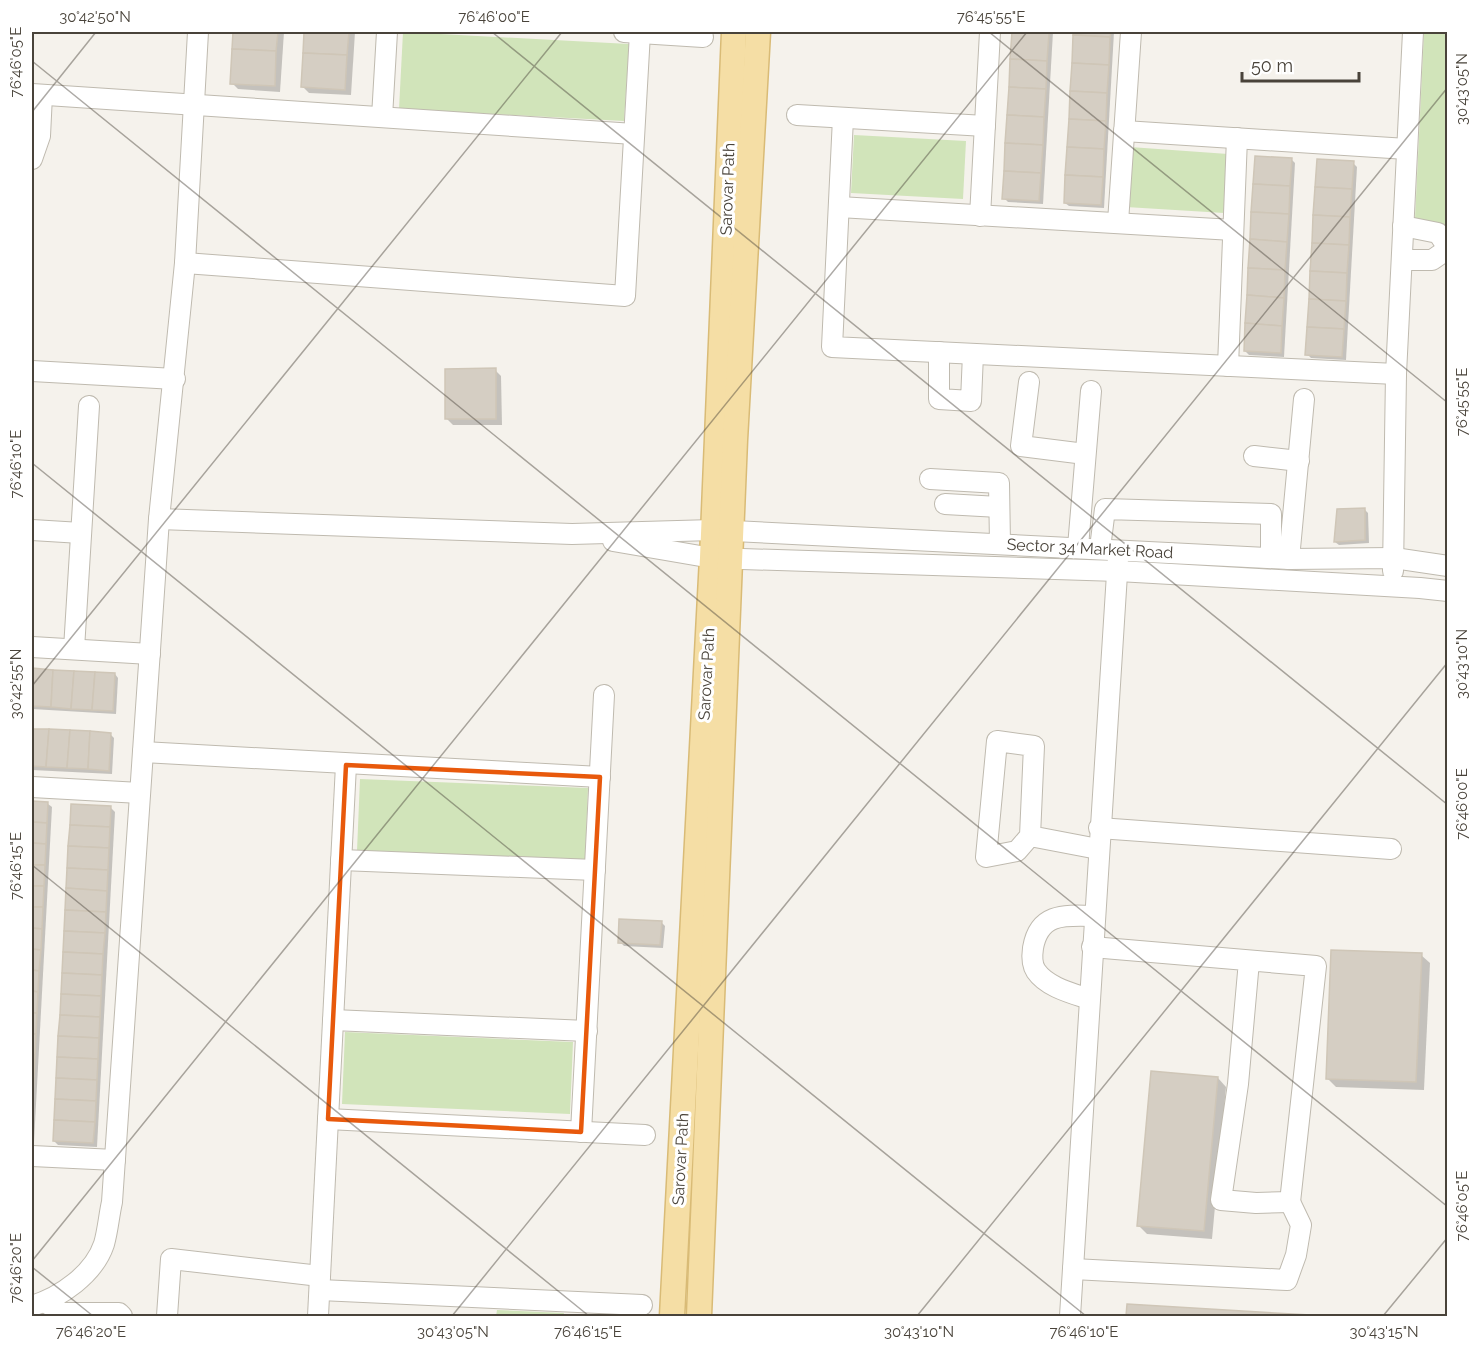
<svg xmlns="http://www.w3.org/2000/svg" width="1479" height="1348" font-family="Raleway,sans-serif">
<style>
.green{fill:#d1e4ba}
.shadow{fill:#0003}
.building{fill:#d5cec3;stroke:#cfc6b7;stroke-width:1.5}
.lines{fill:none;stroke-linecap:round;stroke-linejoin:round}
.minor-casing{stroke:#bfbaaf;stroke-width:22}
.major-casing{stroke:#d9bb76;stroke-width:27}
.minor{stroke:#fff;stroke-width:20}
.major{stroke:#f5dea5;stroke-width:24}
.marked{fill:none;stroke:#e8590c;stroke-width:4.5;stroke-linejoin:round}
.ticks{fill:none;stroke:#49433a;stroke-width:1.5;stroke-opacity:0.45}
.labels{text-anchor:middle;stroke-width:6;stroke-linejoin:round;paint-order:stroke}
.street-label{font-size:16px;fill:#49433a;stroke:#fff}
.neatline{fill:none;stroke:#49433a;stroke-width:2}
.ticks-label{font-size:15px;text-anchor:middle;fill:#49433a}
</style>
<rect width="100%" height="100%" fill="#f5f2ec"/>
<!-- green -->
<g class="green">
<path d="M403,32L629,44L624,121L399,109Z"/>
<path d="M1424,32H1447V242L1414,239Z"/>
<path d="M854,135L966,141L963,199L851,193Z"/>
<path d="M1130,147L1228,154L1224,213L1126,207Z"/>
<path d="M360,779L588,788L585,860L357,851Z"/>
<path d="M345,1032L573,1042L570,1114L342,1104Z"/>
<path d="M497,1310L564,1313L563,1316H496Z"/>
</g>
<!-- shadow -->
<g class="shadow">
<path d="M235,32H284L280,92L238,89L232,83Z"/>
<path d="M306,32H355L351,95L309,93L303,87Z"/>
<path d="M1013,32H1053L1043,204L1008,202L1004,198Z"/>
<path d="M1075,32H1114L1104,208L1069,206L1065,203Z"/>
<path d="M1291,159L1295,163L1284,357L1249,355L1245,351Z"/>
<path d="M1353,163L1357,167L1346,360L1311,358L1307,354Z"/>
<path d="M495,370L501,376L502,425H453L447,419Z"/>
<path d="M1365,510L1368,513L1369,543L1339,545L1335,542Z"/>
<path d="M32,670L115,674L118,678L116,714L32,709Z"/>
<path d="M32,730L110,734L114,738L112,774L32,770Z"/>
<path d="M32,803L48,804L52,807L34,1142H32Z"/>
<path d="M111,808L115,812L97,1147L58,1145L54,1141Z"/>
<path d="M661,922L665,926L663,948L624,946L620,942Z"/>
<path d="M1421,955L1430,963L1424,1090L1336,1087L1327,1078Z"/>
<path d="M1218,1078L1226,1087L1212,1239L1147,1234L1138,1225Z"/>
<path d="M1128,1305L1308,1316H1128Z"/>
</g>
<!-- building -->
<g class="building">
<path d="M233,32H278L276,51L232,49Z"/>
<path d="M304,32H349L347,55L303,53Z"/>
<path d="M1012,32L1049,33L1047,61L1010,59Z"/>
<path d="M1074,32H1111L1110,37L1073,35Z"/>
<path d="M1073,35L1110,37L1109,65L1072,63Z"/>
<path d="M232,49L276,51L275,86L230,84Z"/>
<path d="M303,53L347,55L345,90L301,87Z"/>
<path d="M1010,59L1047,61L1046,89L1009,87Z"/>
<path d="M1072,63L1109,65L1107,93L1070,91Z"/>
<path d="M1009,87L1046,89L1044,117L1007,115Z"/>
<path d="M1070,91L1107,93L1106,121L1069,119Z"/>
<path d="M1007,115L1044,117L1043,145L1005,143Z"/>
<path d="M1069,119L1106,121L1104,149L1067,147Z"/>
<path d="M1005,143L1043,145L1041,173L1004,171Z"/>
<path d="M1067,147L1104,149L1103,177L1065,175Z"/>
<path d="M1255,156L1292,158L1290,186L1253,184Z"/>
<path d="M1317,159L1354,161L1352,189L1315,187Z"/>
<path d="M1004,171L1041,173L1039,201L1002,199Z"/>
<path d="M1065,175L1103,177L1101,205L1064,203Z"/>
<path d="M1253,184L1290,186L1289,214L1251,212Z"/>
<path d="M1315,187L1352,189L1350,217L1313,215Z"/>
<path d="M1251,212L1289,214L1287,242L1250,239Z"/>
<path d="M1313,215L1350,217L1349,245L1312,243Z"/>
<path d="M1250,239L1287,242L1285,270L1248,268Z"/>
<path d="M1312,243L1349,245L1347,273L1310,271Z"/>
<path d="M1248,268L1285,270L1284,298L1247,295Z"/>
<path d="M1310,271L1347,273L1346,301L1309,299Z"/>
<path d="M1247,295L1284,298L1282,326L1245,323Z"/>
<path d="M1309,299L1346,301L1344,329L1307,327Z"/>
<path d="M1245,323L1282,326L1281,353L1244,351Z"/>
<path d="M1307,327L1344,329L1342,357L1305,355Z"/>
<path d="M496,368V419H445V369Z"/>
<path d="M1365,508V540L1334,542L1337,509Z"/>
<path d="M32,668L53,670L51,707L32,706Z"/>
<path d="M53,670L74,671L71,709L51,707Z"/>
<path d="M74,671L95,672L92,710L71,709Z"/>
<path d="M95,672L115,673L113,711L92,710Z"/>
<path d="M32,729H49L46,767L32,766Z"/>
<path d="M49,729L70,730L67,768L46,767Z"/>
<path d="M70,730L90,731L88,769L67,768Z"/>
<path d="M90,731L111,733L109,771L88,769Z"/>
<path d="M32,801L48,802L47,823L32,822Z"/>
<path d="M71,804L111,806L110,827L70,825Z"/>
<path d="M32,822L47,823L46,844L32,843Z"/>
<path d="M70,825L110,827L109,848L68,846Z"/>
<path d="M32,843L46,844L45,865H32Z"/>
<path d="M68,846L109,848L108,870L67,868Z"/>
<path d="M32,865H45L44,886H32Z"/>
<path d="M67,868L108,870L107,891L66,888Z"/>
<path d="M32,886H44L43,907H32Z"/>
<path d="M66,888L107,891L106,912L65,910Z"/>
<path d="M32,907H43L42,929L32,928Z"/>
<path d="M65,910L106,912L105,933L64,931Z"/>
<path d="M619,919L662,921L660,945L618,943Z"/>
<path d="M32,928L42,929L41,950L32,949Z"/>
<path d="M64,931L105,933L103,954L63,952Z"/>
<path d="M32,949L41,950L39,971L32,970Z"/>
<path d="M1331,950L1422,953L1416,1082L1326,1079Z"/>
<path d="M63,952L103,954L102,975L62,973Z"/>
<path d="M32,970L39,971L38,992L32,991Z"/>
<path d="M62,973L102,975L101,996L61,994Z"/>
<path d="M32,991L38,992L37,1013H32Z"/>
<path d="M61,994L101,996L100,1017L60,1015Z"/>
<path d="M32,1013H37L36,1034H32Z"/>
<path d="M60,1015L100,1017L99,1038L58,1036Z"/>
<path d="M32,1034H36L35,1055H32Z"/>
<path d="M58,1036L99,1038L98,1059L57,1057Z"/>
<path d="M32,1055H35L34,1076H32Z"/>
<path d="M57,1057L98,1059L97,1080L56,1078Z"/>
<path d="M1151,1071L1218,1077L1204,1231L1137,1226Z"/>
<path d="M32,1076H34L33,1097H32Z"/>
<path d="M56,1078L97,1080L96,1101L55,1099Z"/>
<path d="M55,1099L96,1101L95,1122L54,1120Z"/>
<path d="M54,1120L95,1122L93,1143L53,1141Z"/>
<path d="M1127,1304L1309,1315L1308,1316H1126Z"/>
</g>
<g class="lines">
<defs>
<g id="minor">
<path d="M624,32L703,37"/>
<path d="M32,94L634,134"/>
<path d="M797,115L985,126"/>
<path d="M382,117L387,32"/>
<path d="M843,118L832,347L1396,374"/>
<path d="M1124,131L1407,149"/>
<path d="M32,159L40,136L42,95"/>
<path d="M839,207L1233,230"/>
<path d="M980,216L990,32"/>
<path d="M1118,222L1131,32"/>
<path d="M1403,226L1438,233L1448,248"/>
<path d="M1402,260H1432L1448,249"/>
<path d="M185,263L625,296L640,33"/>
<path d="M939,352V399L971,401L973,354"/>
<path d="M1228,366L1237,138"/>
<path d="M32,371L175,379"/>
<path d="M1029,382L1021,446L1085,454"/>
<path d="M1254,456L1299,461"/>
<path d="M930,479L999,483L1000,544"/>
<path d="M945,504L999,507"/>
<path d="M159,519L572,534L713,530L1289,559L1394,558L1448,566"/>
<path d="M32,530L81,533"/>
<path d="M613,541L712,558L1118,571L1420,588L1448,591"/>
<path d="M1078,547L1091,391"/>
<path d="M1100,548L1105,509L1271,514V558"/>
<path d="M1289,559L1304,399"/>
<path d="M1393,571L1396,374L1413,32"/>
<path d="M32,647L150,654"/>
<path d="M74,649L89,406"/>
<path d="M143,752L600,777"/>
<path d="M32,787L140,793"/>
<path d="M1099,828L1391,849"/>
<path d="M1030,836L1017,851L986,857L997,741L1034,746L1030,836L1098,849"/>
<path d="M341,860L595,870"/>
<path d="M1092,947L1316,966L1290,1202L1256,1203L1221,1200L1238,1084L1249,961"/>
<path d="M1089,999C1071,993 1047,987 1036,971C1032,965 1032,955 1033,948C1039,913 1064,915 1094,916"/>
<path d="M333,1020L587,1031"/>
<path d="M328,1119L645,1135"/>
<path d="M581,1132L604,695"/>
<path d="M32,1156L115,1160"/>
<path d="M1073,1269L1287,1280L1296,1255L1301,1225L1290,1202"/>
<path d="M320,1290L642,1305"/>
<path d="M45,1302L62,1313H119L122,1316"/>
<path d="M32,1306C61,1297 94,1274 104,1244C108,1230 109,1215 112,1202L159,519L185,263L198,32"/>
<path d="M167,1316L171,1259L320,1276"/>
<path d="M318,1316L346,765"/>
<path d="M1070,1316L1118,558"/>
</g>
<g id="major">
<path d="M672,1316L712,558L734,32"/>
<path d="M699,1316L735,440L758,32"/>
</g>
</defs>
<!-- minor casing -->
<use href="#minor" class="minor-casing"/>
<!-- major casing -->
<use href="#major" class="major-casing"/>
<!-- minor -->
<use href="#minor" class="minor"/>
<!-- major -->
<use href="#major" class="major"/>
</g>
<!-- marked area -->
<path class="marked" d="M346,765L600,777L581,1132L328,1119Z"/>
<!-- ticks -->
<path class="ticks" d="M492,32L1448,805M989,32L1448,403M32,61L1448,1207M32,112L96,32M32,463L1086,1316M32,686L562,32M32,865L589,1316M32,1261L1027,32M32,1267L93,1316M452,1316L1448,87M917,1316L1448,662M1383,1316L1448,1237"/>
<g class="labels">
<!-- street labels -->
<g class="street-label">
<text transform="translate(727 189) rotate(-88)" y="6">Sarovar Path</text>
<text transform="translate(1090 548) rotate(3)" y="6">Sector 34 Market Road</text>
<text transform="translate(706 674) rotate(-87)" y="6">Sarovar Path</text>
<text transform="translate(680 1159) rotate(-87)" y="6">Sarovar Path</text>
</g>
</g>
<!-- border -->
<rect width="1479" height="1348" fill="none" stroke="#ffffff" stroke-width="66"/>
<!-- scale -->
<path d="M1242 72v9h117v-9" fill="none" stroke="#49433a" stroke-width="3"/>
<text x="1251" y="72" font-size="18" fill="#49433a" stroke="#ffffff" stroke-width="4.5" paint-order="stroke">50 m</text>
<rect x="33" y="33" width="1413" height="1282" class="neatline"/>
<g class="ticks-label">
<text x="95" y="22">30°42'50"N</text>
<text x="494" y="22">76°46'00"E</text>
<text x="991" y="22">76°45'55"E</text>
<text transform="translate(16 62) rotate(-90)" y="5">76°46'05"E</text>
<text transform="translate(1462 89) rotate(-90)" y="5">30°43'05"N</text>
<text transform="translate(1462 402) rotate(-90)" y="5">76°45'55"E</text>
<text transform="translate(16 464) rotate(-90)" y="5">76°46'10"E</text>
<text transform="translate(1462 664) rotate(-90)" y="5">30°43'10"N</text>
<text transform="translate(16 684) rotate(-90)" y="5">30°42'55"N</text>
<text transform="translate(1462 804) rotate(-90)" y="5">76°46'00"E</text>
<text transform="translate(16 866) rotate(-90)" y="5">76°46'15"E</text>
<text transform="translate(1462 1206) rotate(-90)" y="5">76°46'05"E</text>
<text transform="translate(16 1268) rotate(-90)" y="5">76°46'20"E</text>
<text x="91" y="1337">76°46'20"E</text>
<text x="453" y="1337">30°43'05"N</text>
<text x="588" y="1337">76°46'15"E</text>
<text x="919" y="1337">30°43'10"N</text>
<text x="1084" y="1337">76°46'10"E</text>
<text x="1384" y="1337">30°43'15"N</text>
</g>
</svg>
